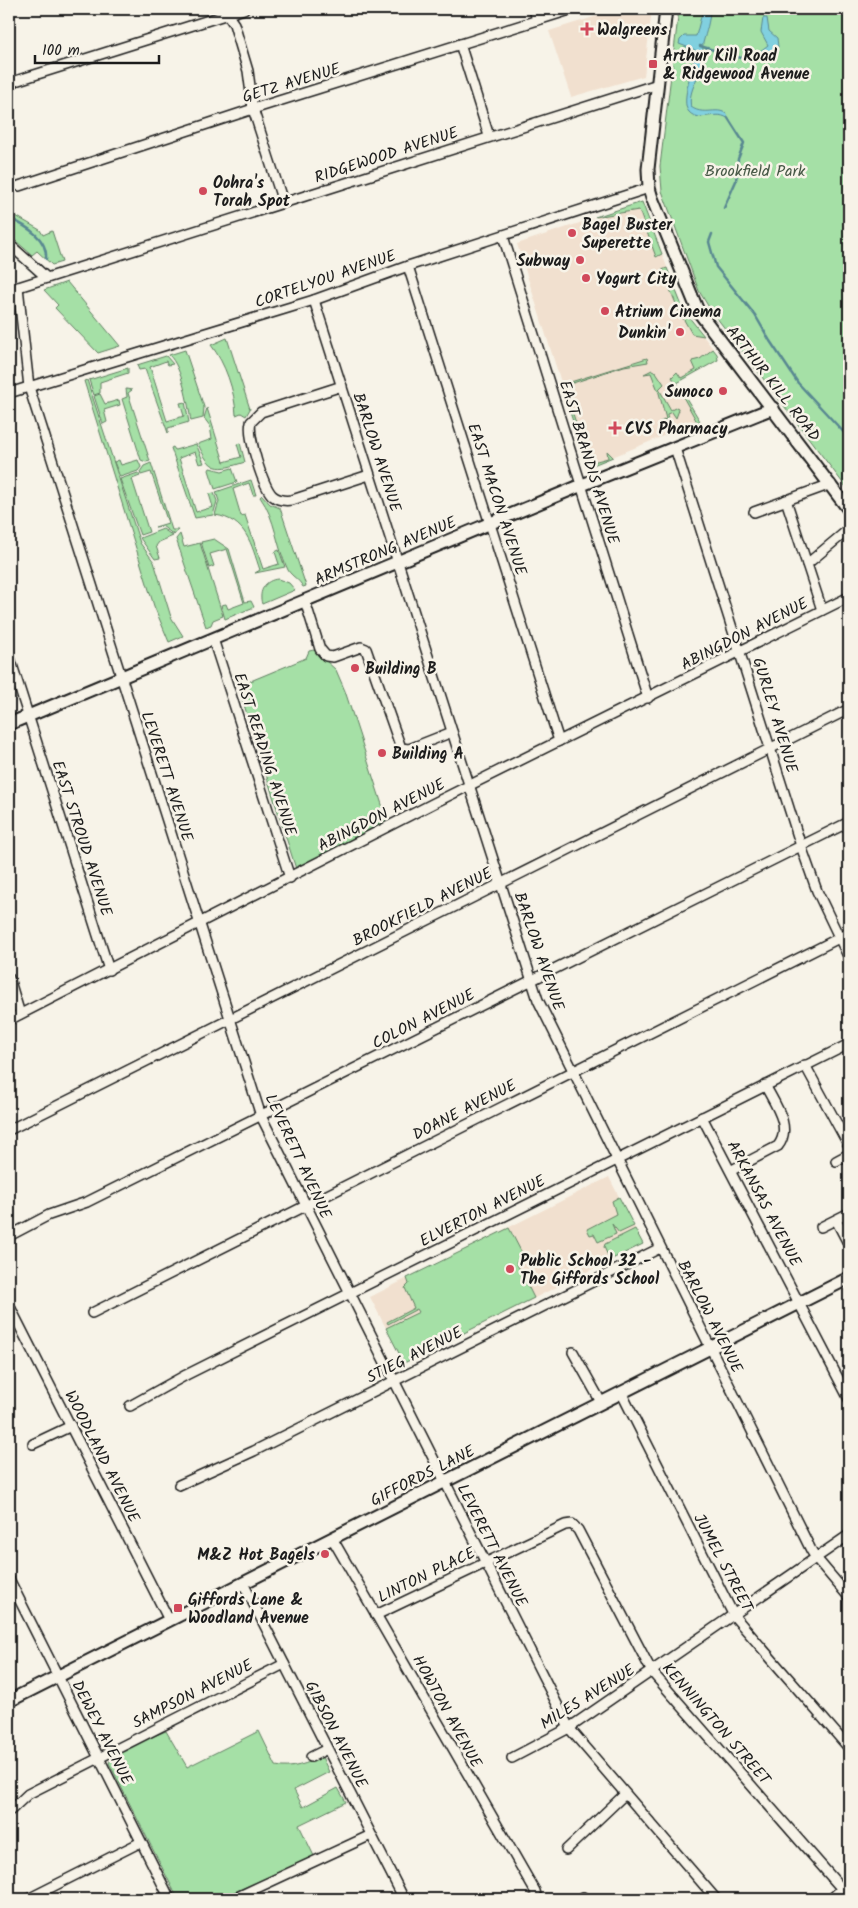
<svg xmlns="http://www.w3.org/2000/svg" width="858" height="1908" font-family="Kalam,sans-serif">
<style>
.built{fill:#f1e0cf}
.green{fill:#a5e0a6;stroke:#607e61}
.water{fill:#81d0df;stroke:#598891}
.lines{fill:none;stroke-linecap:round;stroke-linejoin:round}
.stream{stroke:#598891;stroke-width:2.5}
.street-casing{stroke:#1c1c1c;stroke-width:12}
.secondary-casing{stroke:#1c1c1c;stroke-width:15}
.street{stroke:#f7f3e8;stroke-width:9}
.secondary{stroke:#f7f3e8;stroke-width:11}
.poi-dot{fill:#d1495b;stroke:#f7f3e8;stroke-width:2}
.labels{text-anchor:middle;stroke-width:5;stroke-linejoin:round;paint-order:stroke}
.poi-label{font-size:16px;font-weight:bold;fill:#1c1c1c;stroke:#f7f3e8;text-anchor:start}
.street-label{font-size:16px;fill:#1c1c1c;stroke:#f7f3e8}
.park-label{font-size:16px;fill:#455745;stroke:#f7f3e8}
</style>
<rect width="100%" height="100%" fill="#f7f3e8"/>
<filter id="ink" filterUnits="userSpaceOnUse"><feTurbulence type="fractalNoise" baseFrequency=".02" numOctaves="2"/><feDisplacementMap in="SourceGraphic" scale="10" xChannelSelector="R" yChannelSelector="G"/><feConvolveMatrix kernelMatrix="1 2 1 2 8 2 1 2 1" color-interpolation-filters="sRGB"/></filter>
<g filter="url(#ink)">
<!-- built -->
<g class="built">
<path d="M620,9H652L644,76L571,97L549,31Z"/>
<path d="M642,202L684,311L717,354L718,360L677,383L700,421L588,467L517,244Z"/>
<path d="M609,1177L643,1244L404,1363L370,1297Z"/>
</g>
<!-- green -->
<g class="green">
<path d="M679,9H849V491L710,309L699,291L662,191L660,166Z"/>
<path d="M642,202L662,254L656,257L639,210L595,217Z"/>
<path d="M9,212L40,230L43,235L52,231L62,262L52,265L37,251L32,255L9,235Z"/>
<path d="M667,268L684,311L704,336L692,334L679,311L662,270Z"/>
<path d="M67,282L120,346L98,353L55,308L58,305L44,290Z"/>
<path d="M227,338L250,409L246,416L241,413L236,415C235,391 225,363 211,345Z"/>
<path d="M713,349L717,354L718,360L677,383L700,421L697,422L672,377L677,372L681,378L696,370L692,361L700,359Z"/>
<path d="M185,350L204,407L203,418L191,421C188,404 182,367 169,355Z"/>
<path d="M166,356L173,364L168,365L166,361L150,367L167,421L184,416L180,403L185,402L189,422L168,428V433L145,369L139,370L137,365Z"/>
<path d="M647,358L648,362L624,366L564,386L589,463L608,458L607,451L613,457L588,467L561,385Z"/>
<path d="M128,368V373L100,382V393L94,395L89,380Z"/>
<path d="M652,370L656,372L664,384L659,389L671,410L677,407L679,410L676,418L672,412L667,414L668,420L660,422L666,419L659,393L651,373L644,374Z"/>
<path d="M87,380L140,543L154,562L171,617L183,636L169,642L154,606L84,381Z"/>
<path d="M126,389L132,390L128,393L150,461L146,462L141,460L122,399L127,397Z"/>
<path d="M100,394L105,404L119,400L120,405L104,410L107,422L103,424L94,396Z"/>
<path d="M207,408L224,462L241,457L237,444L240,443L245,462C217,471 211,472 198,444L212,439L210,426L204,418Z"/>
<path d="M196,444L204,463L199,464L195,452L179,458L196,512L213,507L209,494L214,493L217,501L213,515L195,518L171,448L173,447L175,450Z"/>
<path d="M119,460L121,465L138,460L141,467L138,471L120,477L114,462Z"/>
<path d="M151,463L172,530H178L174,535L162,526L155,527L168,523L151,472L141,475L140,472L144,466Z"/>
<path d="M210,468L222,471L232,468L237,482L215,489L209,470Z"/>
<path d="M138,473L140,476L132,479L149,532L140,535L120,479Z"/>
<path d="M251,480L256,495H253L249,483L233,489L241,516L245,515L263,569L279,564L275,552L279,550L285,567L255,573L260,570C251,544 247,520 215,515L219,501L216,492Z"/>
<path d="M262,495L270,504L280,508L306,586L303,587C299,579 291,576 288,570C276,546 276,519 260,497Z"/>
<path d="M163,529L173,536L159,542L156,546L160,558L155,559L140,538Z"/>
<path d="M180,534L184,547L200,543L223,616L213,620L211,625L206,627L176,539Z"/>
<path d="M214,539L229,549L245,602L251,601L254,607L225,619L221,605L226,604L228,609L244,603L227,549L210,554L214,566L209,568L201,542Z"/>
<path d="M278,579L289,583L295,590L262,604C258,591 265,580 278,579Z"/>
<path d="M314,650L336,670L345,691L387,820L296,869L239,689L241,685L306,658L309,651Z"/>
<path d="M619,1197L634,1226L619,1233L612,1224L616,1234L598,1242L594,1234L590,1235L587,1229L616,1214L612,1201Z"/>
<path d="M509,1228L524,1257L516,1262L534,1298L404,1363L386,1328L419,1312L417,1309L388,1324L387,1322L414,1308L405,1288L409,1284L407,1278Z"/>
<path d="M635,1229L643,1244L610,1260L604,1247L605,1244Z"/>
<path d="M166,1731L187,1767L259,1731L276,1766C291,1770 308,1763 322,1757L329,1772L294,1790L303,1807L338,1788L346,1802L299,1825L314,1856L219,1899H178L109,1763C114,1750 152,1737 166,1731Z"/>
</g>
<!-- water -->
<g class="water">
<path d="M703,9H710C710,21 706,32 703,43C702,48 704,53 704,59C701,75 687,91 691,107C706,118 723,102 730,120C717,108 700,124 689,112C679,102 695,64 695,50L679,44L680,40L684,36H696Z"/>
<path d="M763,18H767L769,31L777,38L778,47L771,52L754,56L768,45L761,32Z"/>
</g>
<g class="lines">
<!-- stream -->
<g class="stream">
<path d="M700,46L741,58L754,56"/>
<path d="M724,208L736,181L738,159L744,143L728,118"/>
<path d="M9,218C26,226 48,238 46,259"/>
<path d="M712,234L709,242L716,267L755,315L770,341L798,383L849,438"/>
</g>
<defs>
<g id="street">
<path d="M534,9L537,20"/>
<path d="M225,11L234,24L248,71L253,109L283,202"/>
<path d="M460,44L489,136"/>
<path d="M9,83L244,9"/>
<path d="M19,186L253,109L573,9"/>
<path d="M503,236L648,698"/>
<path d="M9,244L47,278"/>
<path d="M408,266L559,741"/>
<path d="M18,287L29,387L261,1116L569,1728L716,1899"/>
<path d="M9,290L658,84"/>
<path d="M314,300L538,1000L811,1550L816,1558L849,1597"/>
<path d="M342,386L261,412L251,422C247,435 263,488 273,496C279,501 285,501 292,500L369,475"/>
<path d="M9,393L314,300L408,266L649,188"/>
<path d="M675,448L801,846L817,891L849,958"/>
<path d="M786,500L822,610"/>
<path d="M754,512L831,484"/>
<path d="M807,564L849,529"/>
<path d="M305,601L320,649L326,656L333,657L361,647L366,649L401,748L409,749L452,732"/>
<path d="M213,639L290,878"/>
<path d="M9,655L109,970"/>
<path d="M9,978L20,1014"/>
<path d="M9,1020L434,803L849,597"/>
<path d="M805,1065L849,1146"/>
<path d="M702,1117L849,1399"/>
<path d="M9,1130L849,709"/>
<path d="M836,1161L849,1154"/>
<path d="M732,1170L778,1146C793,1127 774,1103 765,1085"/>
<path d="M836,1220L849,1245"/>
<path d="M821,1227L849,1213"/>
<path d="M9,1236L49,1215L87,1202L849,822"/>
<path d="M9,1305L169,1620"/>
<path d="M92,1313L849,933"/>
<path d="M573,1352L601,1402"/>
<path d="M621,1392L734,1616L849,1748"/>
<path d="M130,1406L186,1375L849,1044"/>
<path d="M33,1444L71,1426"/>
<path d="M179,1485L254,1451L660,1248"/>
<path d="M332,1538L535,1891L537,1899"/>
<path d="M9,1579L170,1899"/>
<path d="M243,1583L404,1899"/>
<path d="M376,1615L565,1525L572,1524L578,1530L652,1672L849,1897"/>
<path d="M311,1757L327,1749"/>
<path d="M512,1758L569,1728L849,1535"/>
<path d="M11,1810L28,1794L284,1664"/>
<path d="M566,1850L624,1795"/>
<path d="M583,1897L584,1899"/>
<path d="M28,1899L141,1842"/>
<path d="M233,1899L371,1835"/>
<path d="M831,1899L849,1882"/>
</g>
<g id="secondary">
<path d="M666,9L648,169L649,188L652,198L698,311L849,510"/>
<path d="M9,724L582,485L773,408"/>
<path d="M9,1701L849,1278"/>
</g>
</defs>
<!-- street casing -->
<use href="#street" class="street-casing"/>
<!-- secondary casing -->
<use href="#secondary" class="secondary-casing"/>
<!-- street -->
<use href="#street" class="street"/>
<!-- secondary -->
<use href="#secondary" class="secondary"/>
</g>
</g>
<!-- markers -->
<g class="poi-dot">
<path d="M584.5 21.5h5v5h5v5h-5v5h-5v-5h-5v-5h5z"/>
<rect x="648" y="59" width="10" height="10" rx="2.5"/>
<circle cx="203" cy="191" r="5"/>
<circle cx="572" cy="233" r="5"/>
<circle cx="580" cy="260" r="5"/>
<circle cx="586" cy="278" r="5"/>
<circle cx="605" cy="311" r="5"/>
<circle cx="680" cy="332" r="5"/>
<circle cx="723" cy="391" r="5"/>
<path d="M612.5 420.5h5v5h5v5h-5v5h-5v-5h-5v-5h5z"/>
<circle cx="355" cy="668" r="5"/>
<circle cx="382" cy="753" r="5"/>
<circle cx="510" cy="1269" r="5"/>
<circle cx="325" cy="1554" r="5"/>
<rect x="173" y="1603" width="10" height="10" rx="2.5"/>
</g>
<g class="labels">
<!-- poi labels -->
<g class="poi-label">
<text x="597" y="35">Walgreens</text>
<text x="663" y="61">Arthur Kill Road<tspan x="663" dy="18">&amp; Ridgewood Avenue</tspan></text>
<text x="213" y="188">Oohra's<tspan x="213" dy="18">Torah Spot</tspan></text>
<text x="582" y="230">Bagel Buster<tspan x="582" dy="18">Superette</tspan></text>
<text x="570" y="266" text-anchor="end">Subway</text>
<text x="596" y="284">Yogurt City</text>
<text x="615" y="317">Atrium Cinema</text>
<text x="670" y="338" text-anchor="end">Dunkin'</text>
<text x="713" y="397" text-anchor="end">Sunoco</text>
<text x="625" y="434">CVS Pharmacy</text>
<text x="365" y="674">Building B</text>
<text x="392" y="759">Building A</text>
<text x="520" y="1266">Public School 32 -<tspan x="520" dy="18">The Giffords School</tspan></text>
<text x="315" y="1560" text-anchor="end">M&amp;Z Hot Bagels</text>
<text x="188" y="1605">Giffords Lane &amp;<tspan x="188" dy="18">Woodland Avenue</tspan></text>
</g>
<!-- street labels -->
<g class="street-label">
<text transform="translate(291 82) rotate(-17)" y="6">GETZ AVENUE</text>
<text transform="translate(386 154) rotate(-18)" y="6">RIDGEWOOD AVENUE</text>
<text transform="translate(325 278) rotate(-19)" y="6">CORTELYOU AVENUE</text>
<text transform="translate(774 383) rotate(52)" y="6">ARTHUR KILL ROAD</text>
<text transform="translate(378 452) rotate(72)" y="6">BARLOW AVENUE</text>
<text transform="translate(590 462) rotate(73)" y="6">EAST BRANDIS AVENUE</text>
<text transform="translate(498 499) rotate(72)" y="6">EAST MACON AVENUE</text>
<text transform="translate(385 550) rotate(-23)" y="6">ARMSTRONG AVENUE</text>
<text transform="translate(744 633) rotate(-27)" y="6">ABINGDON AVENUE</text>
<text transform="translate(776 715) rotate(73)" y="6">GURLEY AVENUE</text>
<text transform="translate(266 754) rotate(72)" y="6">EAST READING AVENUE</text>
<text transform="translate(168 776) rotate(72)" y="6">LEVERETT AVENUE</text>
<text transform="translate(381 814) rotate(-27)" y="6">ABINGDON AVENUE</text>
<text transform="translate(83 838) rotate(72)" y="6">EAST STROUD AVENUE</text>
<text transform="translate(422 906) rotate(-27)" y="6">BROOKFIELD AVENUE</text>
<text transform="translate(540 951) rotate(71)" y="6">BARLOW AVENUE</text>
<text transform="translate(423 1018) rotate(-27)" y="6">COLON AVENUE</text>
<text transform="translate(464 1109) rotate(-27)" y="6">DOANE AVENUE</text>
<text transform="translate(299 1156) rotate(65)" y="6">LEVERETT AVENUE</text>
<text transform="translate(765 1203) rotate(62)" y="6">ARKANSAS AVENUE</text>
<text transform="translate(482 1210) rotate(-27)" y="6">ELVERTON AVENUE</text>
<text transform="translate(711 1316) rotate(63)" y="6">BARLOW AVENUE</text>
<text transform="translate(414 1354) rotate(-27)" y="6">STIEG AVENUE</text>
<text transform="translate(103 1456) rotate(63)" y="6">WOODLAND AVENUE</text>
<text transform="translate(422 1475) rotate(-27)" y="6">GIFFORDS LANE</text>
<text transform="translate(493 1545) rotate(63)" y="6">LEVERETT AVENUE</text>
<text transform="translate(724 1562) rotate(62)" y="6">JUMEL STREET</text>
<text transform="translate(426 1574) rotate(-26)" y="6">LINTON PLACE</text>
<text transform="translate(192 1693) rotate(-27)" y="6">SAMPSON AVENUE</text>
<text transform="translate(587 1696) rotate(-32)" y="6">MILES AVENUE</text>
<text transform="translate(448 1711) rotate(61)" y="6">HOWTON AVENUE</text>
<text transform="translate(717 1723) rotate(49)" y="6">KENNINGTON STREET</text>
<text transform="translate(103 1732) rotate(63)" y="6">DEWEY AVENUE</text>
<text transform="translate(337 1734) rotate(63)" y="6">GIBSON AVENUE</text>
</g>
<!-- park labels -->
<g class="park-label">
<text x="755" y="176">Brookfield Park</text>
</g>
</g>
<!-- margin -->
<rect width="858" height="1908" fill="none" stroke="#f7f3e8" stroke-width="30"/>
<rect x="15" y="15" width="828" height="1878" fill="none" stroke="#1c1c1c" stroke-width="2" filter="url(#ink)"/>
<!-- scale -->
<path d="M35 55v8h124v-8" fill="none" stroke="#1c1c1c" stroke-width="2.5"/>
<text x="42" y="55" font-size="15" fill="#1c1c1c" stroke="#f7f3e8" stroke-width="4" paint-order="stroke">100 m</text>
</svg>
